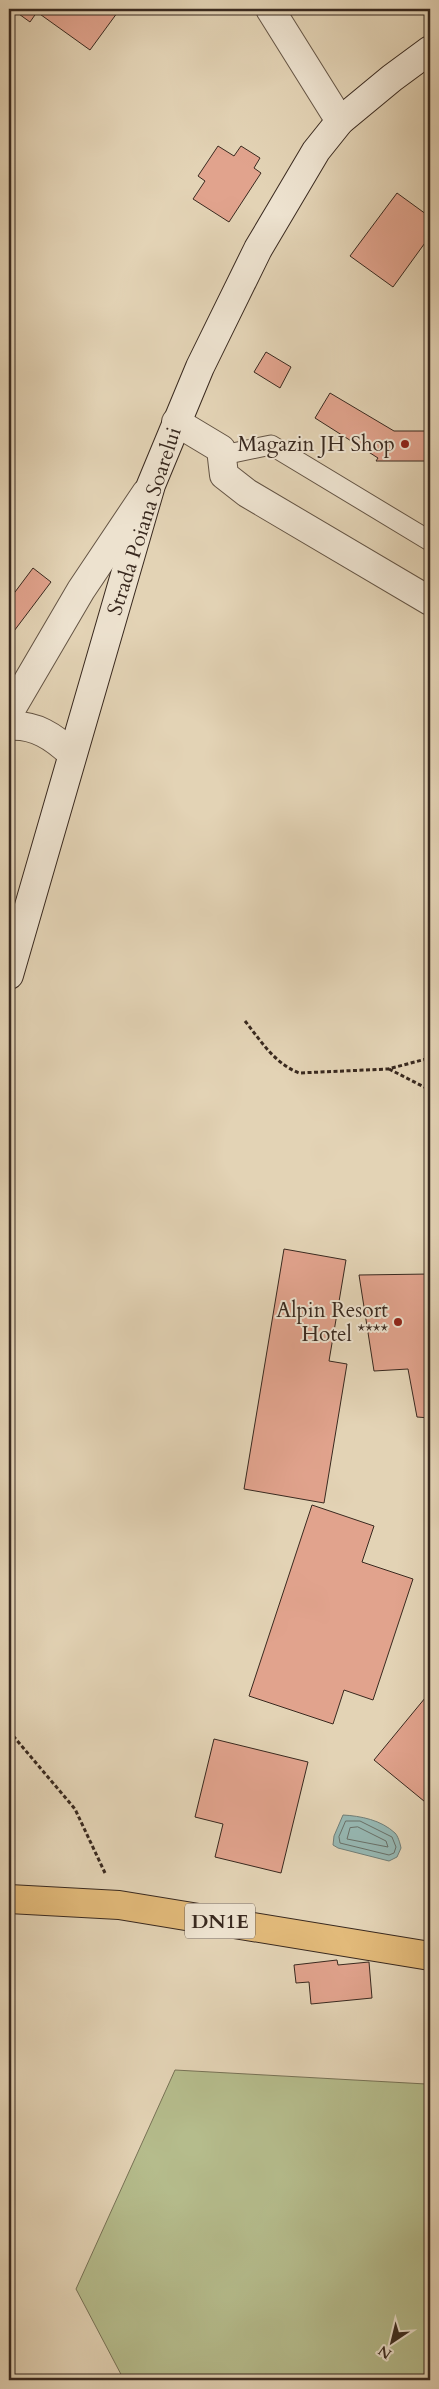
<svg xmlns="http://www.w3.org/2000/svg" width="439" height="2389" font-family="Cardo,serif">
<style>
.green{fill:#b5bc8c;stroke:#777256}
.water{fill:#96b7b2;stroke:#717e77}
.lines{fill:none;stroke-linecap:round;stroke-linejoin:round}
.shore{stroke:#687068;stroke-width:1}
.building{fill:#e1a38d;stroke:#39291f}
.lane-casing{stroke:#645444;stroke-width:21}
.street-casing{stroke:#645444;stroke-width:30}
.secondary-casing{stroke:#39291f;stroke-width:30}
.primary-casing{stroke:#39291f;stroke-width:30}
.path{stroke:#39291f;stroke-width:3;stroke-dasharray:4 2.5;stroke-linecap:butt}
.lane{stroke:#ede2cf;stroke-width:19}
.street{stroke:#ede2cf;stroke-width:28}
.secondary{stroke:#ede2cf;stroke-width:28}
.primary{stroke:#e2ba7a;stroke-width:28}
.poi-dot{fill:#8f2418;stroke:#ede2cf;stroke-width:2}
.labels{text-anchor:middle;stroke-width:4;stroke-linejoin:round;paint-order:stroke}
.shield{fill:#ede2cf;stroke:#6f6054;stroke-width:1}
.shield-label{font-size:20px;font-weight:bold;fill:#39291f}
.poi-label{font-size:21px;fill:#39291f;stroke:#ede2cf;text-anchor:end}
.street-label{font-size:21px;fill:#39291f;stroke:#ede2cf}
</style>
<rect width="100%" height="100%" fill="#e3d3b5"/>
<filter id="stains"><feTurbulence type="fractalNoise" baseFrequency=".004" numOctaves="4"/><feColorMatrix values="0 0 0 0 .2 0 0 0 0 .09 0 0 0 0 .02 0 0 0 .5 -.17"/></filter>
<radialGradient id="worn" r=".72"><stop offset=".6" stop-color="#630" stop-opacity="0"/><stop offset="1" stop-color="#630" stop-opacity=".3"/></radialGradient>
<!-- green -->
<path class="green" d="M175,2070L426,2084L430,2086V2380H124L76,2289Z"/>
<!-- water -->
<path class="water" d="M343,1815C361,1816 381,1820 395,1833C398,1836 400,1843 401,1848L397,1857L389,1861L338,1848L333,1845L334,1836Z"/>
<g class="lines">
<!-- shore -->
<g class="shore">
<path d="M346,1821H360L392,1837L396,1847L394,1853L389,1855L340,1843L339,1837Z"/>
<path d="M358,1827L386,1841L388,1847L347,1839L350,1828Z"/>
</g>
</g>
<!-- building -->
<g class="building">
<path d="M12,9H120L90,50L37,12L30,22Z"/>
<path d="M218,146L234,156L241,146L260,158L254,168L261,173L229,222L193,199L205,181L198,176Z"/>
<path d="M397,193L430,217V236L393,287L350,256Z"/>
<path d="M266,352L291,367L280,388L254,372Z"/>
<path d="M330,393L394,431H430V461H376L378,458L315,418Z"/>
<path d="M33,568L51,582L11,635L9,634V600Z"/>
<path d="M284,1249L346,1260L329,1361L347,1364L324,1503L244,1489Z"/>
<path d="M430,1274V1418L417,1417L408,1369L374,1371L359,1275Z"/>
<path d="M312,1505L374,1526L362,1562L413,1579L373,1700L344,1690L333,1724L249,1696Z"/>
<path d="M430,1692V1806L374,1760Z"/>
<path d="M214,1739L308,1762L281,1873L215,1857L223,1824L195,1817Z"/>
<path d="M337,1960L338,1965L369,1962L372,1998L311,2004L309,1982L296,1983L294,1965Z"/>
</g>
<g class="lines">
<defs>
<path id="lane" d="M228,454L271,445L430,541"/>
<g id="street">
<path d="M270,9L340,121"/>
<path d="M176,422L221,449L224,475L247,493L430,601"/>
<path d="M9,713L81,590L146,493"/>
<path d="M9,726C35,724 54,737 72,754"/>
</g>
<path id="secondary" d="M9,975L151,485L200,367L258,249L316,151L340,121L392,78L430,50"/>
<path id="primary" d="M9,1899L119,1905L430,1956"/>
</defs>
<!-- lane casing -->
<use href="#lane" class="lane-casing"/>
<!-- street casing -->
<use href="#street" class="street-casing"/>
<!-- secondary casing -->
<use href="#secondary" class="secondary-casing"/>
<!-- primary casing -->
<use href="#primary" class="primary-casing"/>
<!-- path -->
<g class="path">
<path d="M245,1021C261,1041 274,1063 299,1073L388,1069L430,1058"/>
<path d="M389,1069L430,1090"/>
<path d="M9,1731L75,1809L105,1873"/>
</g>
<!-- lane -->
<use href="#lane" class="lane"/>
<!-- street -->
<use href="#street" class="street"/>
<!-- secondary -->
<use href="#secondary" class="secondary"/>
<!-- primary -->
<use href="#primary" class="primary"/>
</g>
<!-- markers -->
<g class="poi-dot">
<circle cx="405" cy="444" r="5"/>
<circle cx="398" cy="1322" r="5"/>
</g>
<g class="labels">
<!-- shield labels -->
<rect class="shield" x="185" y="1903.5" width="70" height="35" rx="4"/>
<g class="shield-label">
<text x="220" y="1928">DN1E</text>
</g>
<!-- poi labels -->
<g class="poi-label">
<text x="395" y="451">Magazin JH Shop</text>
<text x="388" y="1317">Alpin Resort<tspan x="388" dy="24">Hotel ****</tspan></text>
</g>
<!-- street labels -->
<g class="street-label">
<text transform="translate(144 521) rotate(-72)" y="7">Strada Poiana Soarelui</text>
</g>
</g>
<!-- margin -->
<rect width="439" height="2389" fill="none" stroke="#e3d3b5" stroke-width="30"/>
<rect x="10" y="10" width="419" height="2369" fill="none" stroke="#39291f" stroke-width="2.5"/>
<rect x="15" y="15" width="409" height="2359" fill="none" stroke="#39291f"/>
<!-- north arrow -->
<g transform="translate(392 2342) rotate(215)" stroke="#ede2cf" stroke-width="4" paint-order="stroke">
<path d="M0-4L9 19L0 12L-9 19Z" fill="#39291f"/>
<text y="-8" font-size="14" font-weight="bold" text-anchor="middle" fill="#39291f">N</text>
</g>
<rect width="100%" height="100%" filter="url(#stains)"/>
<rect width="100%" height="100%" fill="url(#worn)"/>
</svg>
